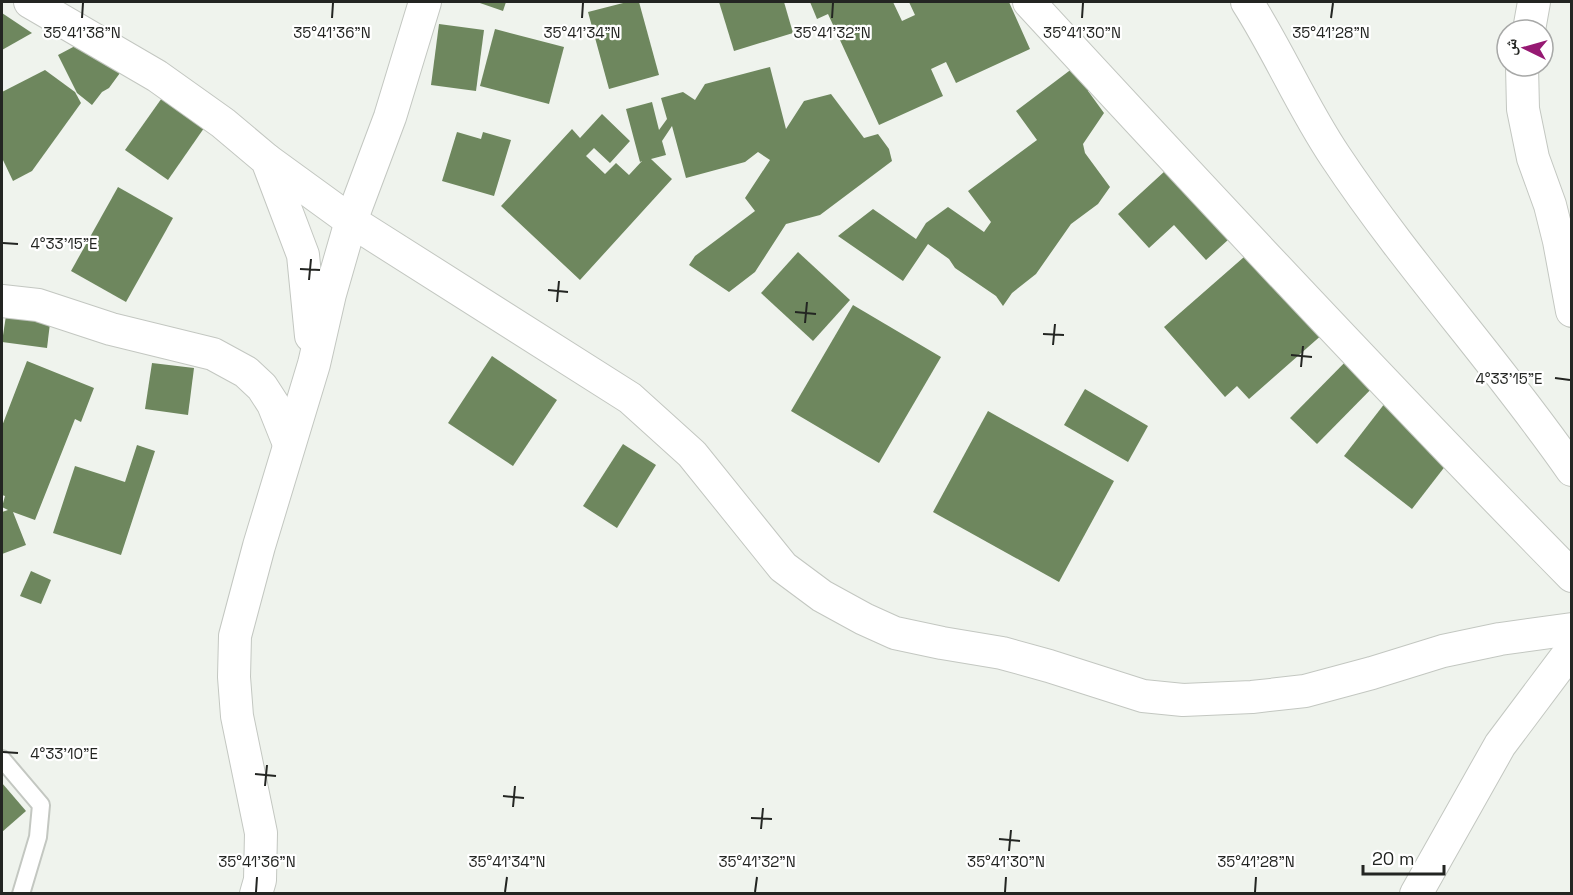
<svg xmlns="http://www.w3.org/2000/svg" width="1573" height="895" font-family="'Space Grotesk','Noto Naskh Arabic',sans-serif">
<style>
.building{fill:#6e875e}
.lines{fill:none;stroke-linecap:round;stroke-linejoin:round}
.service-casing{stroke:#c3c7c1;stroke-width:20}
.minor-casing{stroke:#c3c7c1;stroke-width:34}
.service{stroke:#fff;stroke-width:16}
.minor{stroke:#fff;stroke-width:32}
.ticks{fill:none;stroke:#232522;stroke-width:2}
.ticks-label{font-size:15px;text-anchor:middle;fill:#232522;stroke:#fff;stroke-width:4.5;stroke-linejoin:round;paint-order:stroke}
</style>
<rect width="100%" height="100%" fill="#eff3ed"/>
<!-- building -->
<g class="building">
<path d="M477,2H506L503,11Z"/>
<path d="M627,2H639L659,75L609,89L588,12Z"/>
<path d="M719,2H784L793,33L734,51Z"/>
<path d="M810,2H893L902,21L915,15L909,2H1009L1030,49L956,83L946,62L931,69L943,96L879,125L828,14L817,19Z"/>
<path d="M2,13L32,33L2,50Z"/>
<path d="M439,24L484,30L476,91L431,85Z"/>
<path d="M495,29L564,47L549,104L480,86Z"/>
<path d="M94,36L128,62L109,88L102,92L92,105L77,93L58,55Z"/>
<path d="M1077,65L1092,85L1088,91L1104,113L1083,144L1085,153L1110,187L1098,204L1071,224L1036,274L1012,293L1003,306L996,296L955,268L949,259L928,244L903,281L838,236L873,209L916,239L926,223L948,207L984,232L991,222L968,191L1037,140L1016,111Z"/>
<path d="M770,67L786,129L804,101L831,94L864,138L878,134L889,149L892,161L820,215L786,224L755,272L729,292L689,265L695,256L755,211L745,198L770,160L758,152L745,162L686,178L672,126L662,141L666,155L651,159L672,179L580,280L501,206L572,129L580,138L602,114L630,141L610,163L594,148L586,156L605,174L616,163L629,175L642,161L640,162L626,109L652,102L659,130L667,119L661,98L683,92L695,100L705,84Z"/>
<path d="M45,70L75,92L81,103L32,171L13,181L2,158V92Z"/>
<path d="M169,88L211,118L168,180L125,150Z"/>
<path d="M457,132L481,139L483,132L511,140L494,196L442,181Z"/>
<path d="M1177,160L1240,229L1206,260L1174,225L1149,248L1118,214Z"/>
<path d="M118,187L173,218L126,302L71,271Z"/>
<path d="M1260,243L1332,326L1249,399L1237,386L1225,397L1164,327Z"/>
<path d="M798,252L850,300L813,341L761,293Z"/>
<path d="M853,305L941,357L879,463L791,411Z"/>
<path d="M7,309L51,315L47,348L2,342Z"/>
<path d="M1358,349L1385,375L1317,444L1290,418Z"/>
<path d="M492,356L557,400L513,466L448,423Z"/>
<path d="M27,361L94,388L81,422L75,419L35,520L13,512L26,545L2,554V512L8,510L2,507L5,496L2,495V426Z"/>
<path d="M152,363L194,368L188,415L145,409Z"/>
<path d="M1085,389L1148,426L1128,462L1064,425Z"/>
<path d="M1392,394L1460,447L1412,509L1344,456Z"/>
<path d="M988,411L1114,481L1059,582L933,512Z"/>
<path d="M623,444L656,465L617,528L583,506Z"/>
<path d="M137,445L155,451L121,555L53,533L75,466L125,482Z"/>
<path d="M31,571L51,580L41,604L20,596Z"/>
<path d="M2,783L26,811L2,832Z"/>
</g>
<g class="lines">
<defs>
<path id="service" d="M2,759L41,805L38,837L21,894"/>
<g id="minor">
<path d="M30,2L157,76L223,123L267,160L303,255L311,336"/>
<path d="M1029,2C1207,195 1387,388 1572,576"/>
<path d="M1247,2C1279,52 1302,107 1335,156C1408,266 1497,362 1572,470"/>
<path d="M1529,30L1534,2"/>
<path d="M1522,66L1523,109L1533,158L1550,205L1559,241L1572,311"/>
<path d="M267,160L351,221L630,398L692,454L783,567L822,596L864,619L895,633L942,643L1002,653L1049,666L1143,696L1183,700L1252,697L1305,691L1372,673L1443,651L1500,639L1572,629"/>
<path d="M2,301L38,305L111,329L213,354L246,372L262,387L273,404L289,444"/>
<path d="M256,894L260,880L261,833L237,716L234,677L235,636L259,546L314,364L330,294L351,221L390,117L425,2"/>
<path d="M1416,894L1500,745L1572,649"/>
</g>
</defs>
<!-- service casing -->
<use href="#service" class="service-casing"/>
<!-- minor casing -->
<use href="#minor" class="minor-casing"/>
<!-- service -->
<use href="#service" class="service"/>
<!-- minor -->
<use href="#minor" class="minor"/>
</g>
<!-- ticks -->
<path class="ticks" d="M82,18L83,3M332,18L333,3M582,18L583,3M832,18L833,3M1082,18L1083,3M1331,18L1333,3M3,243L18,244M300,269L320,270M309,280L311,259M548,290L568,292M557,302L559,281M795,312L816,314M805,323L807,302M1043,334L1064,335M1053,345L1055,324M1291,355L1312,357M1301,367L1303,346M1555,378L1570,380M3,752L18,753M255,774L276,776M265,786L267,765M503,796L524,798M513,807L515,786M751,818L772,819M761,829L763,808M999,839L1020,841M1009,851L1011,830M256,892L257,877M505,892L507,877M755,892L757,877M1005,892L1006,877M1255,892L1256,877"/>
<g class="ticks-label">
<text x="82" y="38">35°41'38"N</text>
<text x="332" y="38">35°41'36"N</text>
<text x="582" y="38">35°41'34"N</text>
<text x="832" y="38">35°41'32"N</text>
<text x="1082" y="38">35°41'30"N</text>
<text x="1331" y="38">35°41'28"N</text>
<text x="64" y="249">4°33'15"E</text>
<text x="1509" y="384">4°33'15"E</text>
<text x="64" y="759">4°33'10"E</text>
<text x="257" y="867">35°41'36"N</text>
<text x="507" y="867">35°41'34"N</text>
<text x="757" y="867">35°41'32"N</text>
<text x="1006" y="867">35°41'30"N</text>
<text x="1256" y="867">35°41'28"N</text>
</g>
<!-- border -->
<rect width="1573" height="895" fill="none" stroke="#232522" stroke-width="6"/>
<!-- north arrow -->
<g transform="translate(1525 48) rotate(275)"><circle r="28" fill="#ffffff" stroke="#a7a8a7" stroke-width="1.5"/>
<path d="M0-4.5L10 22L0 15L-10 22Z" fill="#961972"/>
<text y="-9" font-size="16" font-weight="bold" text-anchor="middle" fill="#232522">ش</text>
</g>
<!-- scale -->
<path d="M1363 865v9h81v-9" fill="none" stroke="#232522" stroke-width="3"/>
<text x="1372" y="865" font-size="18" fill="#232522" stroke="#ffffff" stroke-width="4.5" paint-order="stroke">20 m</text>
</svg>
